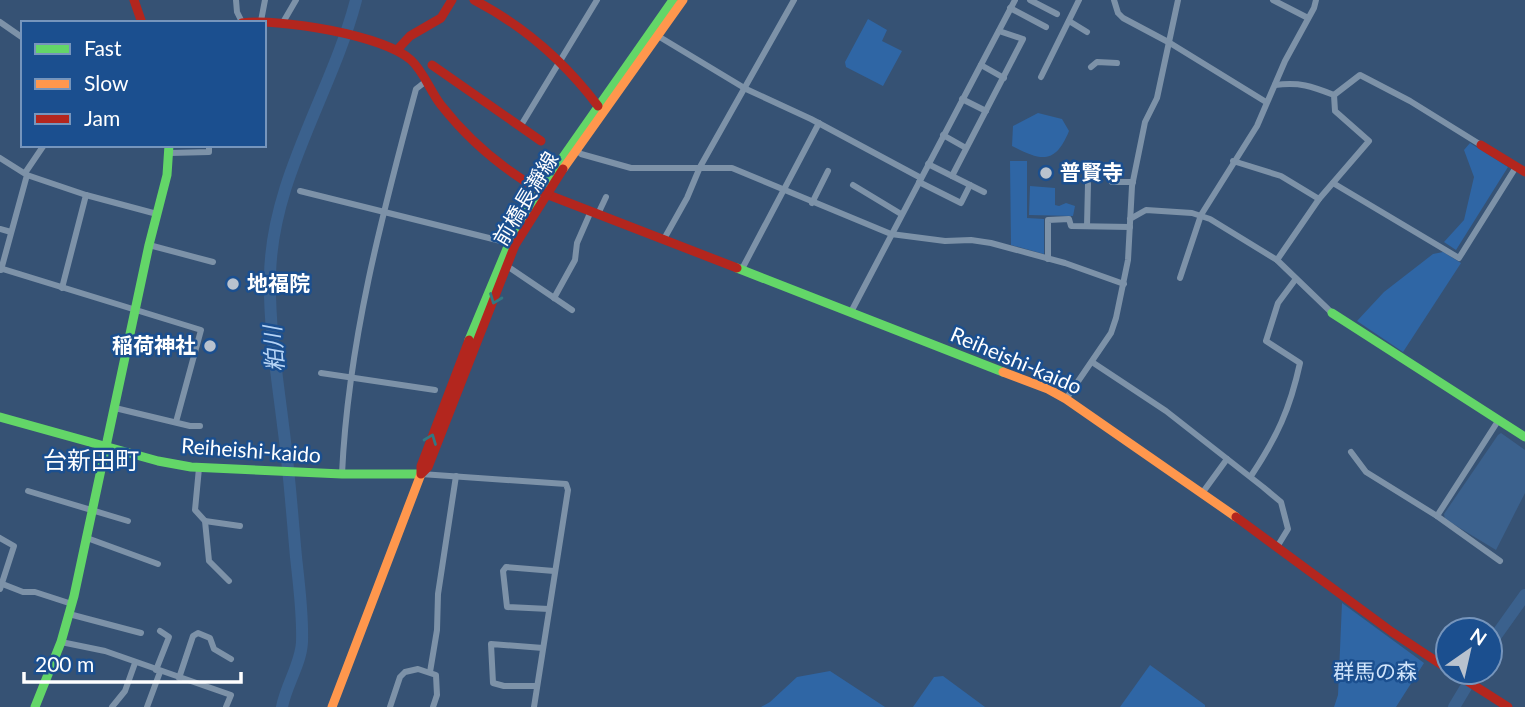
<svg xmlns="http://www.w3.org/2000/svg" width="1525" height="707" font-family="Lato,'Noto Sans JP',sans-serif">
<style>
.green{fill:#2f66a5}
.water{fill:#3b618d}
.lines{fill:none;stroke-linecap:round;stroke-linejoin:round}
.river{stroke:#3b618d;stroke-width:12}
.street{stroke:#7d92a8;stroke-width:6}
.fast{stroke:#63d668;stroke-width:9}
.slow{stroke:#ff974d;stroke-width:9}
.jam{stroke:#b3261e;stroke-width:9}
.oneway{stroke:#317883}
.poi-dot{fill:#b9c2ce;stroke:#1b4f8f;stroke-width:2.5}
.labels{text-anchor:middle;stroke-width:5;stroke-linejoin:round;paint-order:stroke}
.poi-label{font-size:21px;font-weight:bold;fill:#fff;stroke:#1b4f8f;text-anchor:start}
.street-label{font-size:21px;fill:#fff;stroke:#1b4f8f}
.park-label{font-size:21px;fill:#cfe3fa;stroke:#1b4f8f}
.water-label{font-size:23px;font-style:italic;fill:#b5d3f5;stroke:#1b4f8f}
.quarter-label{font-size:24px;fill:#fff;stroke:#1b4f8f}
</style>
<rect width="100%" height="100%" fill="#365274"/>
<!-- green -->
<g class="green">
<path d="M868,19L887,30L882,41L902,51L883,86L846,67L845,62Z"/>
<path d="M1038,113L1062,119L1069,131C1055,165 1041,161 1012,146L1013,126Z"/>
<path d="M1470,143L1508,167L1456,250L1444,242L1464,220L1474,177L1464,150Z"/>
<path d="M1010,161H1027V218L1044,219V254L1011,245Z"/>
<path d="M1030,186L1055,188V205L1059,206L1066,203L1075,206L1073,216L1029,215Z"/>
<path d="M1443,252L1461,263L1403,352L1357,321L1384,292L1433,254Z"/>
<path d="M1342,603L1424,663L1396,707H1334L1338,695Z"/>
<path d="M1150,665L1205,705V707H1120Z"/>
<path d="M830,671L885,707H761L770,702L797,677Z"/>
<path d="M943,676L985,707H913L934,677Z"/>
</g>
<!-- water -->
<path class="water" d="M1501,433L1525,450V493L1496,550L1445,519L1444,514L1498,435Z"/>
<g class="lines">
<!-- river -->
<g class="river">
<path d="M1490,644L1525,595"/>
<path d="M282,707C286,685 301,664 302,642C303,614 299,585 296,557C292,513 289,469 283,425C277,376 269,327 270,277C271,179 332,93 356,0"/>
<path d="M1454,707L1475,672"/>
</g>
<!-- street -->
<g class="street">
<path d="M236,0L237,12L242,22"/>
<path d="M1030,0L1057,14"/>
<path d="M1114,0L1118,13L1123,18L1170,43L1266,102"/>
<path d="M1273,0L1308,18"/>
<path d="M1010,8L1046,27"/>
<path d="M261,21L265,0"/>
<path d="M1069,21L1087,32"/>
<path d="M0,22L23,38"/>
<path d="M282,24L296,0"/>
<path d="M658,36L746,89L811,119L921,178"/>
<path d="M981,65L1004,78"/>
<path d="M1091,67L1097,62L1117,63"/>
<path d="M1041,77L1079,0"/>
<path d="M1275,85C1300,82 1311,86 1334,95L1335,111L1369,141L1319,199L1277,260"/>
<path d="M1334,95L1360,75L1410,101L1481,145"/>
<path d="M962,99L986,111"/>
<path d="M520,127L597,0"/>
<path d="M943,135L966,148"/>
<path d="M577,150L581,154L631,168H732L891,234L945,241L971,240L991,243L1065,263L1124,284"/>
<path d="M170,153L209,152V145"/>
<path d="M0,158L27,175L1,270"/>
<path d="M1233,161L1281,176L1319,199"/>
<path d="M928,164L984,192"/>
<path d="M25,173L44,145"/>
<path d="M27,175L86,195L157,214"/>
<path d="M952,176L1023,39L999,31"/>
<path d="M919,182L961,203L970,185"/>
<path d="M1112,182H1133"/>
<path d="M1333,183L1459,258L1516,167"/>
<path d="M853,185L901,214"/>
<path d="M300,191L509,243"/>
<path d="M812,203L828,171"/>
<path d="M598,214L606,197"/>
<path d="M1130,219L1146,210L1192,213L1210,219L1277,260L1332,313"/>
<path d="M1087,226L1088,184"/>
<path d="M0,229L11,232"/>
<path d="M664,239L687,198L700,167L794,0"/>
<path d="M149,245L213,262"/>
<path d="M1048,259V220L1069,219L1071,226L1130,227"/>
<path d="M507,266L572,310"/>
<path d="M0,268L201,330L176,422"/>
<path d="M742,269L819,123"/>
<path d="M1180,278L1201,215L1257,126L1285,61L1314,8L1316,0"/>
<path d="M62,288L86,195"/>
<path d="M554,298L575,260L577,243L591,211"/>
<path d="M851,312L1015,0"/>
<path d="M1092,362L1166,411L1263,487L1281,502L1288,529L1277,547"/>
<path d="M321,373L435,390"/>
<path d="M1066,399L1111,333L1116,318L1128,260L1132,186L1145,122L1157,98L1178,0"/>
<path d="M115,408L190,426H200"/>
<path d="M1351,452L1366,472L1437,516L1500,561"/>
<path d="M199,468L195,510L205,521L209,561L229,581"/>
<path d="M342,474C348,343 382,215 416,89L425,82"/>
<path d="M421,474L566,484L568,490L534,707"/>
<path d="M1251,476C1277,437 1290,409 1300,363L1266,341L1278,303L1295,280"/>
<path d="M28,491L128,521"/>
<path d="M1203,492L1227,459"/>
<path d="M1437,516L1498,421"/>
<path d="M205,521L240,526"/>
<path d="M0,538L14,546L0,589"/>
<path d="M87,538L158,564"/>
<path d="M0,583L23,592H35L72,604"/>
<path d="M549,609L507,607L503,571L506,567L554,571"/>
<path d="M69,614L141,633"/>
<path d="M61,642L105,651L231,695L226,707"/>
<path d="M156,670L169,637L160,631"/>
<path d="M430,672L437,630L438,594L456,476"/>
<path d="M179,678L193,636L198,633L210,638L214,649L231,659"/>
<path d="M537,686H504L493,683L491,644L543,648"/>
<path d="M112,707L125,691L135,663"/>
<path d="M147,707L160,672"/>
<path d="M390,707L400,677L405,672L418,669L436,675L437,695L433,707"/>
</g>
<!-- fast -->
<g class="fast">
<path d="M737,268L1003,372"/>
<path d="M1332,313L1525,437"/>
<path d="M469,340L514,232L547,180L673,0"/>
<path d="M0,417L158,461L191,467L342,474H421"/>
<path d="M35,707L61,642L74,596L149,245L167,175L169,145"/>
</g>
<!-- slow -->
<g class="slow">
<path d="M563,169L683,0"/>
<path d="M1003,372L1048,389L1066,399L1236,517"/>
<path d="M332,707L421,474"/>
</g>
<!-- jam -->
<g class="jam">
<path d="M134,0L142,23"/>
<path d="M474,0C524,26 564,61 598,106"/>
<path d="M242,23C280,18 383,35 411,60C424,72 430,91 441,105C470,142 505,171 546,194L737,268"/>
<path d="M397,50L410,36L441,18L452,0"/>
<path d="M432,65L541,141"/>
<path d="M1481,145L1525,172"/>
<path d="M469,340L421,466V474L428,467L515,245L563,169"/>
<path d="M1236,517L1392,632L1448,669"/>
<path d="M1453,672L1508,707"/>
</g>
</g>
<!-- one-way arrows -->
<defs><path id="oneway-chevron" d="M-2-3.5L2.5 0L-2 3.5" fill="none" stroke-width="1.6" stroke-linecap="round" stroke-linejoin="round" transform="scale(1.75)"/></defs>
<g class="oneway">
<use href="#oneway-chevron" transform="translate(495 299) rotate(111)"/>
<use href="#oneway-chevron" transform="translate(431 439) rotate(-69)"/>
</g>
<!-- markers -->
<g class="poi-dot">
<circle cx="1046" cy="173" r="7"/>
<circle cx="233" cy="284" r="7"/>
<circle cx="210" cy="346" r="7"/>
</g>
<g class="labels">
<!-- poi labels -->
<g class="poi-label">
<text x="1060" y="180">普賢寺</text>
<text x="247" y="291">地福院</text>
<text x="196" y="353" text-anchor="end">稲荷神社</text>
</g>
<!-- street labels -->
<g class="street-label">
<text transform="translate(526 199) rotate(-59)" y="7">前橋長瀞線</text>
<text transform="translate(1016 361) rotate(23)" y="7">Reiheishi-kaido</text>
<text transform="translate(251 451) rotate(4)" y="7">Reiheishi-kaido</text>
</g>
<!-- park labels -->
<g class="park-label">
<text x="1375" y="679">群馬の森</text>
</g>
<!-- water labels -->
<g class="water-label">
<text transform="translate(274 349) rotate(-94)" y="8">粕川</text>
</g>
<!-- quarter labels -->
<g class="quarter-label">
<text x="91" y="469">台新田町</text>
</g>
</g>
<!-- legend -->
<rect x="21" y="21" width="245" height="126" fill="#1b4f8f" stroke="#7695bc" stroke-width="2"/>
<rect x="35" y="44" width="35" height="10" fill="#63d668" stroke="#7695bc" stroke-width="2"/>
<text x="84" y="56" font-size="21" fill="#ffffff">Fast</text>
<rect x="35" y="79" width="35" height="10" fill="#ff974d" stroke="#7695bc" stroke-width="2"/>
<text x="84" y="91" font-size="21" fill="#ffffff">Slow</text>
<rect x="35" y="114" width="35" height="10" fill="#b3261e" stroke="#7695bc" stroke-width="2"/>
<text x="84" y="126" font-size="21" fill="#ffffff">Jam</text>
<!-- north arrow -->
<g transform="translate(1469 651) rotate(34)"><circle r="33" fill="#1b4f8f" stroke="#7695bc" stroke-width="2"/>
<path d="M0-5L12 26L0 18L-12 26Z" fill="#b9c2ce"/>
<text y="-10" font-size="19" font-weight="bold" text-anchor="middle" fill="#ffffff">N</text>
</g>
<!-- scale -->
<path d="M24 672v10h217v-10" fill="none" stroke="#ffffff" stroke-width="3.5"/>
<text x="35" y="672" font-size="21" fill="#ffffff" stroke="#1b4f8f" stroke-width="5" paint-order="stroke">200 m</text>
</svg>
